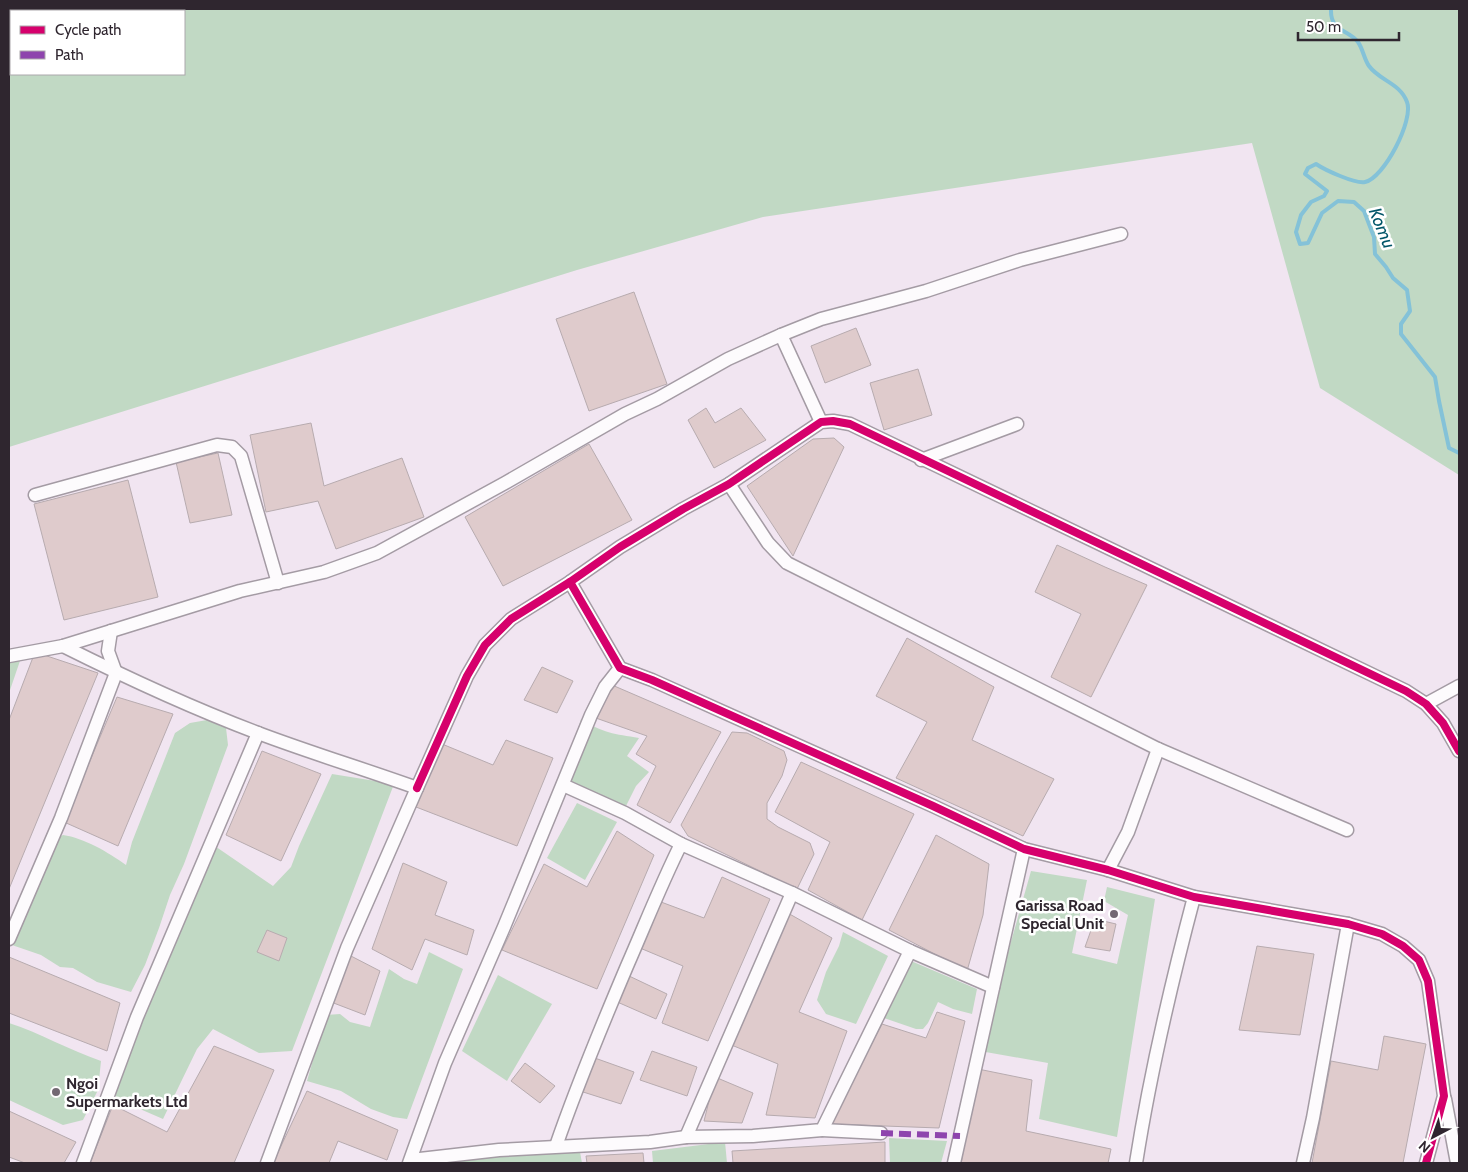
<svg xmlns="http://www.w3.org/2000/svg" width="1468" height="1172" font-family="Cabin,sans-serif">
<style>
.green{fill:#c1d9c4;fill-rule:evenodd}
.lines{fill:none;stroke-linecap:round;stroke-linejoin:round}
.stream{stroke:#84c2d8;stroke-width:4}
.building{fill:#dfcbcc;stroke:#b7abaf}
.minor-casing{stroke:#a49ba4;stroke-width:15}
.minor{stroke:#fdfbfd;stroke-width:12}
.quiet{stroke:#8e44ad;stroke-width:6;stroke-dasharray:12 6;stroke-linecap:butt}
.cycleway-casing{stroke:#fff;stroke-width:11}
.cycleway{stroke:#d6006c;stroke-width:8}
.poi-dot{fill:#736973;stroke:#fff;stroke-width:2}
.labels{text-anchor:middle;stroke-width:5;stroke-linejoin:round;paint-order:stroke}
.poi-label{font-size:16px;font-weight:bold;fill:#2f262f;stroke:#fff;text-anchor:end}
.water-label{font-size:18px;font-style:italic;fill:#015568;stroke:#fff}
</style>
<rect width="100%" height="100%" fill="#f1e5f1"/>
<!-- green -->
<g class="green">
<path d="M9,9H1459V475L1320,388L1252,143L763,217L577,270L9,447ZM184,11V74H11V11Z"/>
<path d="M22,655L9,693V660Z"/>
<path d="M581,719C602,733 615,734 639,738L627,756L649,772L636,786L626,806L563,781Z"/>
<path d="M207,720L226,728L228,745L184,864L170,895L159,928L145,965L131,992L97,982L73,968L60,967L41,955L9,944L52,842L63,835C84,838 108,852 126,865L132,842L175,733L190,723Z"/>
<path d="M332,774L394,784L292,1051L259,1053L213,1029L197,1049L163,1119L110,1096L209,842L273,886L291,867L299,846Z"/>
<path d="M577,803L617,822L585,880L547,858Z"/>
<path d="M1031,871L1087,880L1072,953L1117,964L1128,915L1104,901L1107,887L1155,899L1117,1137L1039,1119L1048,1063L980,1051Z"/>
<path d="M843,932L888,956L856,1024L826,1014L817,1000L826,972L839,946Z"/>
<path d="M429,952L463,969L407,1119L393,1117L371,1109L341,1091L307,1081L326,1015L340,1014L350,1022L370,1027L389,969L404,979L417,984Z"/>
<path d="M904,958L977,989L972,1014L953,1009L938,1002L928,1023L923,1029H916L884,1018Z"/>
<path d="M498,975L552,1004L507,1081L462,1051Z"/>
<path d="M9,1023C40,1033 69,1050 101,1061L98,1090L83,1120L63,1125L9,1100Z"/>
<path d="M889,1138L947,1141L941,1163H890Z"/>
<path d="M725,1142L727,1163H653L652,1151Z"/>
<path d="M580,1152L582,1163H437V1160Z"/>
</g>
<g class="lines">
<!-- stream -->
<path class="stream" d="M1331,9C1330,32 1348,29 1358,42C1363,49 1364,59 1369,66C1380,81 1400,83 1407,102C1414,120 1384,178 1365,182C1355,184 1325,170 1316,164L1308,168L1305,174L1327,191L1324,196L1311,202L1301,215L1296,232L1300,244L1308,243L1322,213L1338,201L1354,202L1364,211L1374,237L1375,254L1386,267L1393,278L1407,290L1410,311L1401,324V334L1435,377L1439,401L1449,448L1459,453"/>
</g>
<!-- building -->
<g class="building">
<path d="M634,292L667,384L589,411L556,319Z"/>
<path d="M856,328L871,365L825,383L811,346Z"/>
<path d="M918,369L932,415L884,430L870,383Z"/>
<path d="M706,408L715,423L741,408L766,440L714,468L688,420Z"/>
<path d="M311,423L324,486L402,458L424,517L336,549L318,501L266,512L250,435Z"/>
<path d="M834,438L844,447L793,556L747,486L813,439Z"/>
<path d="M589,444L632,520L503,586L465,517Z"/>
<path d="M218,453L232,515L190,523L176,462Z"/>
<path d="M128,480L158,597L64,620L34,504Z"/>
<path d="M1057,545L1105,567L1147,585L1091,697L1051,677L1081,614L1035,592Z"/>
<path d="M907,638L994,687L972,740L1054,779L1023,836L896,778L927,722L876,696Z"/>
<path d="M35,652L98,673L9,889V720Z"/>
<path d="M542,667L573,681L557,713L524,700Z"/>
<path d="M612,685L721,732L670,823L637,805L656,766L636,754L647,736L593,717Z"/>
<path d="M117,697L173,714L118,846L64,822Z"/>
<path d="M732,732L747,733L784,751L787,760L782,776L767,803V819L778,827L810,843L814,854L797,889L688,836L681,825L717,758Z"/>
<path d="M506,740L553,758L517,846L416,807L442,744L493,765Z"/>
<path d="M262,751L321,774L281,861L226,835Z"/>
<path d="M801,762L914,814L862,920L808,890L830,842L775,812Z"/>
<path d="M617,831L654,855L597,989L502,950L544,864L587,887Z"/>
<path d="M936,835L989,864L983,915L967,971L889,930Z"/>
<path d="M403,863L447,882L435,915L474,930L467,955L425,939L412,970L372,949Z"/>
<path d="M722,877L770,899L708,1041L662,1023L683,966L640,948L661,902L704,918Z"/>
<path d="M786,912L832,938L799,1012L847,1031L815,1118L766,1115L778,1064L729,1044Z"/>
<path d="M1095,919L1116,924L1110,951L1085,947Z"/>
<path d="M267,930L287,938L279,961L257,952Z"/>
<path d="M1257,946L1314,954L1300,1035L1239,1030Z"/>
<path d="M349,955L380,971L365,1015L331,1002Z"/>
<path d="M9,957L120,1003L107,1051L9,1013Z"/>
<path d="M627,975L667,994L656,1019L615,1001Z"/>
<path d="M937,1012L965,1021L939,1128L830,1124L882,1024L926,1038Z"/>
<path d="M1384,1036L1426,1044L1403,1163H1312L1331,1061L1378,1070Z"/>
<path d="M214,1046L274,1070L234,1163H90L113,1105L167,1132Z"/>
<path d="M652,1051L697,1067L687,1096L640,1080Z"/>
<path d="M592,1057L634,1072L621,1104L580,1091Z"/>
<path d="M525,1063L555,1086L540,1103L511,1081Z"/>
<path d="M978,1069L1032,1080L1026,1131L1111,1149L1108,1163H961Z"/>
<path d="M715,1077L753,1093L742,1123L704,1121Z"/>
<path d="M307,1091L398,1130L387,1160L338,1141L329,1163H273Z"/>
<path d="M9,1111L76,1142L64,1163H25L9,1157Z"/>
<path d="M885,1142V1163H733L732,1151Z"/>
<path d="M643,1153L644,1163H587L586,1156Z"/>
</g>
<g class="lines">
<defs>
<g id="minor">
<path d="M781,335L821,422"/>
<path d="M921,460L1017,424"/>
<path d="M729,484L768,543L787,563L1158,749L1128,832L1108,870"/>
<path d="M35,495L217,445L232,447L241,456L278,583"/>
<path d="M570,582L620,668L652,680L933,806L1024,849L1108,870L1194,897L1348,924L1382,934L1403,946L1419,960L1428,981L1444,1096L1426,1163"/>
<path d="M63,646C127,678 192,708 258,733C311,753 364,769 417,788L347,948L267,1163"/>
<path d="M9,656L63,646L240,591L324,572L377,553L505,483L625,414L657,399L728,359L781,335L821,319L926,291L1020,260L1121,234"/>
<path d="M1426,704L1459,686"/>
<path d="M1158,749L1347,830"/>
<path d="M417,788L467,676L485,645L511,619L570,582L620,547L683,509L729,484L821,422L833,421L850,424L1406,691L1426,704L1443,723L1459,751"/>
<path d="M681,844L792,893"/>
<path d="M9,939L61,818L116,673L108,651L111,631"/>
<path d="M1445,1099L1457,1163"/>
<path d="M822,1130L881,1133"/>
<path d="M686,1137L792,893L910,951L993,987"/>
<path d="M556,1146C577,1085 602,1025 627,966C645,925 661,884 681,844L625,813L563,785"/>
<path d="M411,1160L499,1150L650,1142L686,1137L753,1136L822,1130L910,951"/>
<path d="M83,1163L137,1017L258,733"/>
<path d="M409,1163L445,1063L504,927L591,715L605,687L620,668"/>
<path d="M954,1163L1024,849"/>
<path d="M1136,1163C1150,1074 1171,984 1194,897"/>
<path d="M1303,1163L1313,1118L1348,924"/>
</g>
</defs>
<!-- minor casing -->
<use href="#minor" class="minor-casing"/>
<!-- minor -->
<use href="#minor" class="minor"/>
<!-- quiet -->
<path class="quiet" d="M881,1133L960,1136"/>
<defs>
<g id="cycleway">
<path d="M570,582L620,668L652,680L933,806L1024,849L1108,870L1194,897L1348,924L1382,934L1403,946L1419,960L1428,981L1444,1096L1426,1163"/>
<path d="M417,788L467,676L485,645L511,619L570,582L620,547L683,509L729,484L821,422L833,421L850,424L1406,691L1426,704L1443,723L1459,751"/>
</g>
</defs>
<!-- cycleway casing -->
<use href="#cycleway" class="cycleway-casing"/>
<!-- cycleway -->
<use href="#cycleway" class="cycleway"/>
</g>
<!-- markers -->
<g class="poi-dot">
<circle cx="1114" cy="914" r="5"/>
<circle cx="56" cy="1092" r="5"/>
</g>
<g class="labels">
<!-- poi labels -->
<g class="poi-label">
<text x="1104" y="911">Garissa Road<tspan x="1104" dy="18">Special Unit</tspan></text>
<text x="66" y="1089" text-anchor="start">Ngoi<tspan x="66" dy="18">Supermarkets Ltd</tspan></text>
</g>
<!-- water labels -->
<g class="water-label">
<text transform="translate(1382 228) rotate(68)" y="6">Komu</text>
</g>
</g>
<!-- border -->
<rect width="1468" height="1172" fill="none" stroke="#2f262f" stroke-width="20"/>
<!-- legend -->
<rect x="10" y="10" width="175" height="65" fill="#ffffff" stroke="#aca8ac"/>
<rect x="20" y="26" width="25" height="8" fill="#d6006c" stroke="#aca8ac"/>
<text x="55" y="35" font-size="15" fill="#2f262f">Cycle path</text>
<rect x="20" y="51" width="25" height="8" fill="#8e44ad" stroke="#aca8ac"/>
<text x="55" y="60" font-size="15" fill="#2f262f">Path</text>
<!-- north arrow -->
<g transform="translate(1433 1137) rotate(221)" stroke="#ffffff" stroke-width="4" paint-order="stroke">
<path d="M0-4L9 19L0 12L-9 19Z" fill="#2f262f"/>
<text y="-8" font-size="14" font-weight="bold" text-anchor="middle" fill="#2f262f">N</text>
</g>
<!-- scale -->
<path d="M1298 32v8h101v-8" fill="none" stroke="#2f262f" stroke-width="2.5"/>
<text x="1306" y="32" font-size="15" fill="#2f262f" stroke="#ffffff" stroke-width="4" paint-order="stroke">50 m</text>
</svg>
